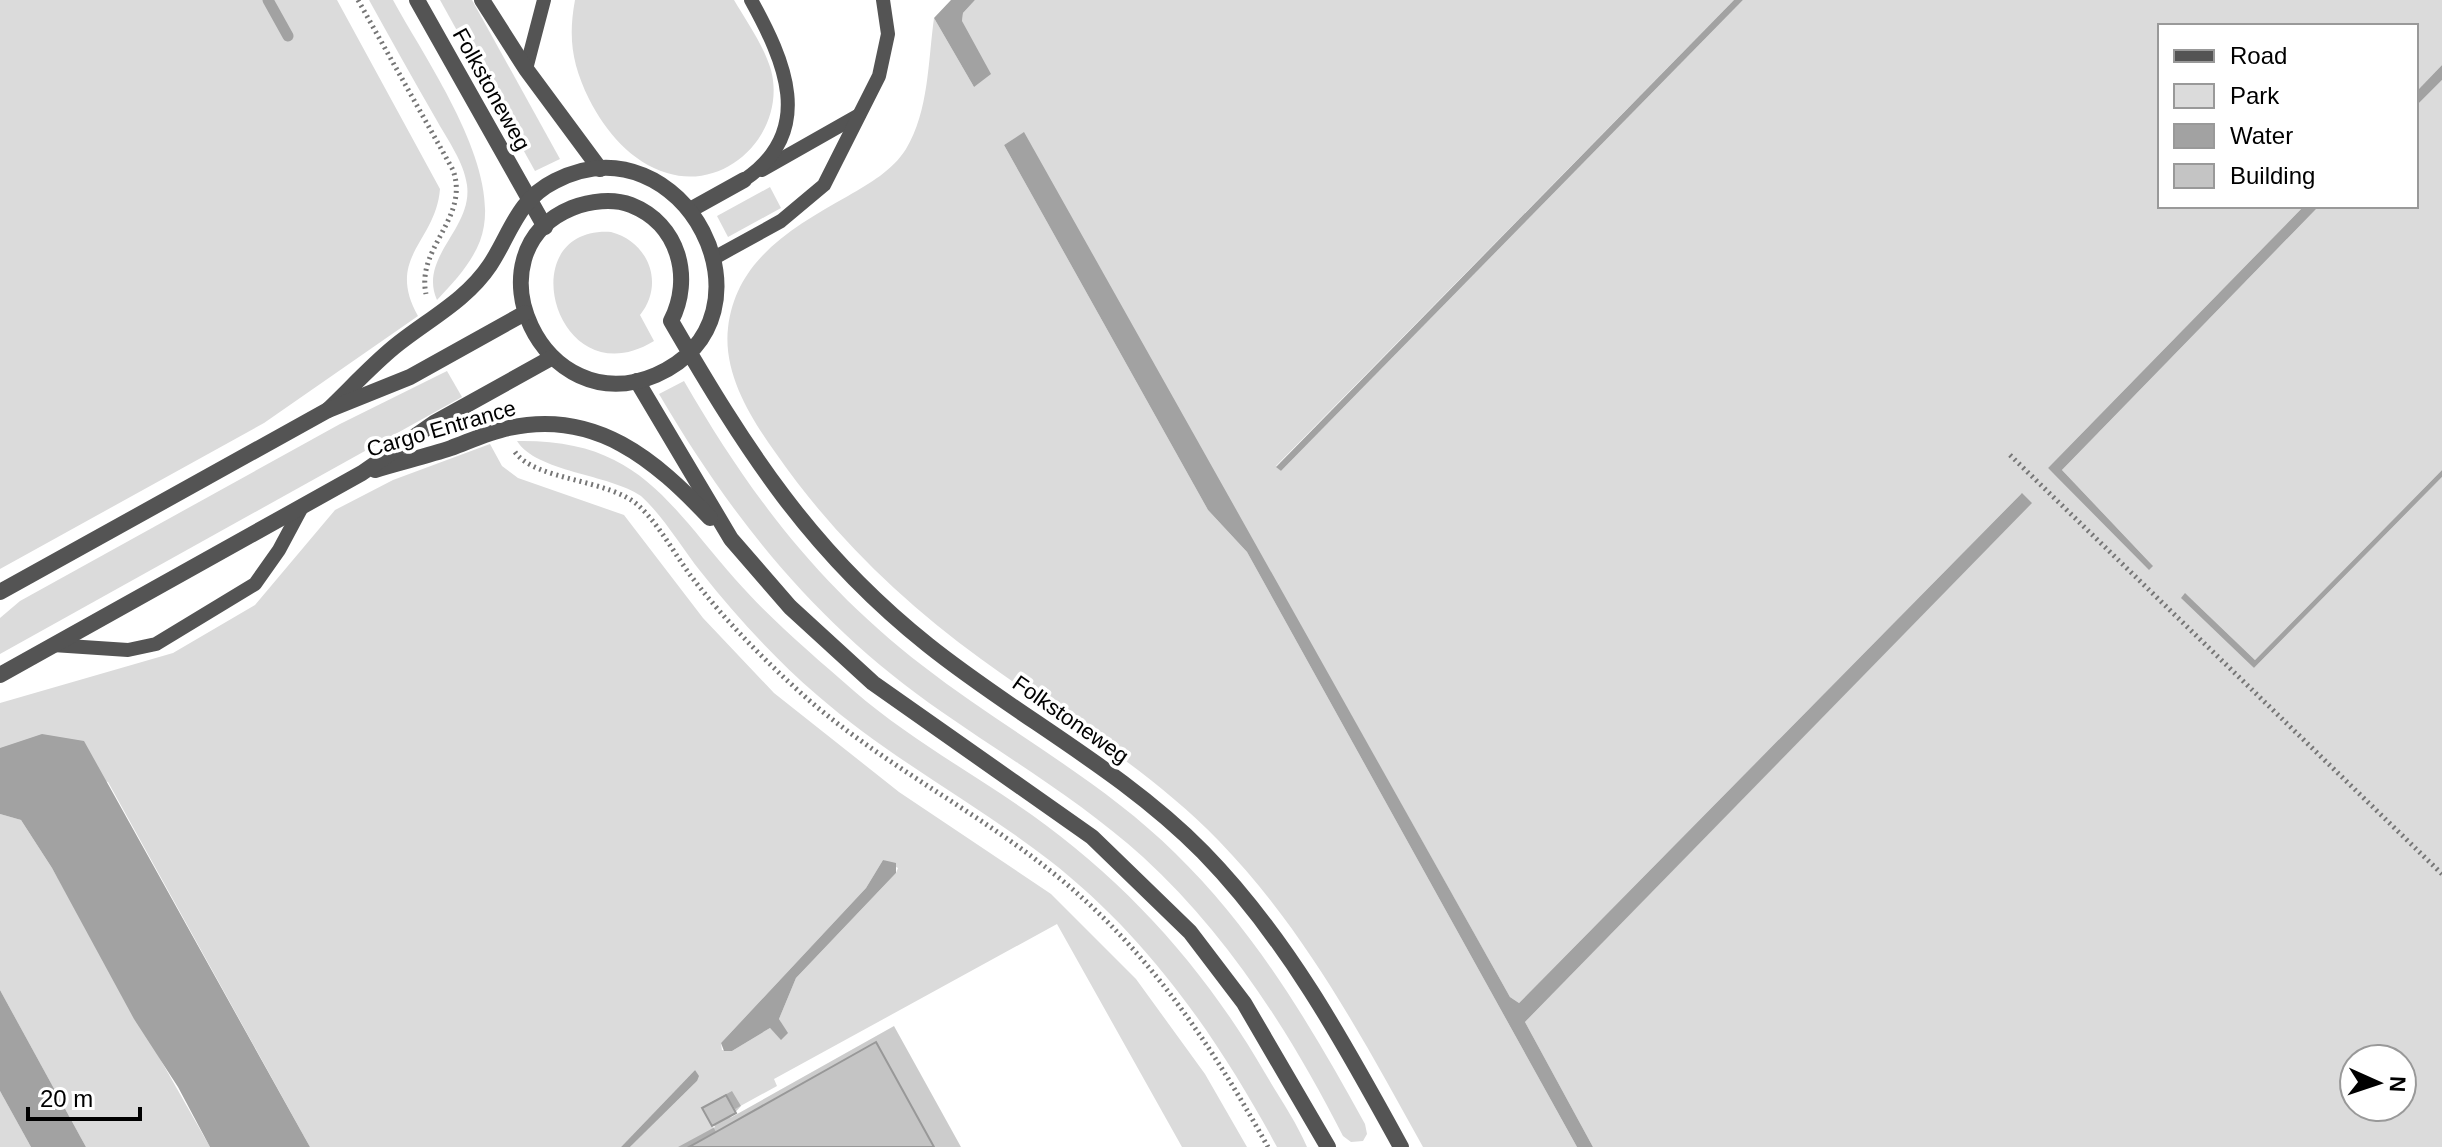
<svg xmlns="http://www.w3.org/2000/svg" width="2442" height="1147" font-family="Arial,sans-serif">
<style>
.green{fill:#dbdbdb;fill-rule:evenodd}
.water{fill:#a2a2a2}
.shadow{fill:#0003}
.lines{fill:none;stroke-linecap:round;stroke-linejoin:round}
.stream{stroke:#a2a2a2;stroke-width:11}
.building{fill:#c4c4c4;stroke:#989898;stroke-width:2}
.path{stroke:#767676;stroke-width:5;stroke-dasharray:2 4;stroke-linecap:butt}
.service{stroke:#545454;stroke-width:14}
.minor{stroke:#545454;stroke-width:16}
.tertiary{stroke:#545454;stroke-width:16}
.labels{text-anchor:middle;stroke-width:7;stroke-linejoin:round;paint-order:stroke}
.street-label{font-size:22px;fill:#000;stroke:#fff}
</style>
<rect width="100%" height="100%" fill="#fff"/>
<!-- green -->
<g class="green">
<path d="M0,0H337L440,189C436,242 385,257 418,316L264,423L0,569Z"/>
<path d="M369,0H393C426,61 506,172 480,241C471,264 454,282 437,300C418,257 473,229 467,185C464,162 447,139 436,119C413,79 391,40 369,0Z"/>
<path d="M440,0H472L560,159L535,171Z"/>
<path d="M575,0H734C747,22 764,46 771,70C787,131 728,192 667,173C631,162 606,132 589,99C572,64 568,38 575,0Z"/>
<path d="M975,0H1734L1276,466L1281,471L1743,0H2442V65L2416,92V26H2160V206H2304L2048,468L2153,566L2062,470L2319,206H2416V106L2442,80V470L2255,660L2186,594L2254,668L2442,477V1147H1593L1525,1022L2031,503L2021,494L1519,1003L1510,997L1023,133L1004,145L1208,510L1247,552L1577,1147H1423C1363,1039 1306,931 1219,841C1148,768 1063,719 981,659C900,600 832,534 775,452C750,417 723,373 728,328C736,259 793,227 848,196C870,183 892,171 906,149C929,111 928,61 934,18L974,87L962,21L963,13ZM2354,1059H2402V1107H2354Z"/>
<path d="M770,187L781,208L728,237L717,216Z"/>
<path d="M611,232C649,242 665,284 640,315L654,341C556,401 508,226 611,232Z"/>
<path d="M447,371L462,397L0,654V618L20,601L340,424Z"/>
<path d="M684,381C750,495 818,585 923,666C1005,730 1100,779 1175,853C1256,932 1311,1026 1365,1124L1367,1134L1363,1141L1351,1142L1343,1136C1291,1034 1228,935 1143,857C1081,801 1011,760 942,712C819,627 734,522 659,394Z"/>
<path d="M517,441C636,439 666,500 735,579C771,620 813,655 854,691C908,738 974,774 1032,815C1129,884 1206,971 1265,1073C1279,1097 1296,1121 1307,1147H1277C1218,1038 1148,937 1049,860C974,802 889,758 817,695C774,658 736,616 701,572C681,547 664,517 641,496C609,474 536,472 517,441Z"/>
<path d="M490,444L502,466L518,478L624,515L703,618L774,693L899,792L1051,894L1136,979L1205,1074L1247,1147H1182L1057,924L774,1079L777,1086L735,1109L726,1095L703,1108L716,1132L689,1147H630L697,1081L695,1070L621,1147H310L108,782L0,748V703L173,653L255,605L335,510L393,480ZM883,860L898,868L896,873L796,978L779,1019L787,1033L781,1039L770,1028L732,1051L722,1050L721,1043L866,888Z"/>
<path d="M0,814L21,820L52,868L210,1147H86L0,990Z"/>
<path d="M0,1091L31,1147H0Z"/>
</g>
<!-- water -->
<g class="water">
<path d="M951,0H975L963,13L962,21L991,74L974,87L934,18Z"/>
<path d="M1734,0H1743L1281,471L1276,467Z"/>
<path d="M2442,65V80L2416,106V92Z"/>
<path d="M1024,132L1510,997L1519,1003L2022,493L2032,503L1525,1022L1593,1147H1577L1247,552L1208,510L1004,145Z"/>
<path d="M2304,206H2319L2062,470L2153,566L2149,570L2048,468Z"/>
<path d="M2442,470V477L2254,668L2181,598L2185,593L2255,660Z"/>
<path d="M42,734L84,741L310,1147H210L178,1087L134,1019L52,868L21,820L0,814V748Z"/>
<path d="M883,860L896,863V873L796,978L779,1019L788,1033L781,1040L770,1028L732,1051H724L721,1043L866,888Z"/>
<path d="M0,990L86,1147H31L0,1091Z"/>
<path d="M695,1070L699,1076L697,1081L630,1147H621Z"/>
</g>
<!-- shadow -->
<path class="shadow" d="M894,1026L961,1147H678L715,1127L704,1109L710,1103L732,1091L741,1106L730,1118Z"/>
<g class="lines">
<!-- stream -->
<path class="stream" d="M268,0L288,36"/>
</g>
<!-- building -->
<g class="building">
<path d="M876,1042L934,1147H689L716,1132Z"/>
<path d="M726,1095L736,1113L712,1126L702,1108Z"/>
</g>
<g class="lines">
<!-- path -->
<g class="path">
<path d="M358,0L453,170C470,218 416,247 426,294"/>
<path d="M515,452C535,481 612,479 640,507C661,527 676,557 694,580C728,624 769,665 811,702C885,765 972,809 1048,869C1144,944 1210,1042 1268,1147"/>
<path d="M2010,455L2442,874"/>
</g>
<!-- service -->
<g class="service">
<path d="M526,69L544,0"/>
<path d="M762,170L859,115"/>
<path d="M744,180C817,131 784,60 751,0"/>
<path d="M714,258L781,221L824,185L879,76L888,34L883,0"/>
<path d="M53,645L128,650L156,644L255,584L279,550L302,507"/>
</g>
<!-- minor -->
<path class="minor" d="M690,210L744,180"/>
<!-- tertiary -->
<g class="tertiary">
<path d="M417,0L545,227"/>
<path d="M482,0L526,69L600,169"/>
<path d="M637,381L731,539L790,607L873,683L1092,837L1190,932L1244,1003L1328,1147"/>
<path d="M328,410C350,389 371,366 394,347C427,320 466,301 490,265C511,233 517,200 555,181C683,115 787,317 656,375C542,424 465,252 572,208C590,201 613,198 631,205C679,224 693,278 671,321C746,450 810,551 928,645C1018,717 1121,769 1203,852C1287,938 1344,1043 1401,1147"/>
<path d="M375,470C401,462 427,456 451,448C470,441 489,432 509,428C596,409 655,460 710,518"/>
<path d="M0,592L328,410L410,377L525,313"/>
<path d="M0,675L362,473L434,423L551,358"/>
</g>
</g>
<g class="labels">
<!-- street labels -->
<g class="street-label">
<text transform="translate(492 89) rotate(61)" y="8">Folkstoneweg</text>
<text transform="translate(441 428) rotate(-16)" y="8">Cargo Entrance</text>
<text transform="translate(1071 719) rotate(35)" y="8">Folkstoneweg</text>
</g>
</g>
<!-- legend -->
<rect x="2158" y="24" width="260" height="184" fill="#ffffff" stroke="#999999" stroke-width="2"/>
<rect x="2174" y="50" width="40" height="12" fill="#545454" stroke="#999999" stroke-width="2"/>
<text x="2230" y="64" font-size="24" fill="#000000">Road</text>
<rect x="2174" y="84" width="40" height="24" fill="#dbdbdb" stroke="#999999" stroke-width="2"/>
<text x="2230" y="104" font-size="24" fill="#000000">Park</text>
<rect x="2174" y="124" width="40" height="24" fill="#a2a2a2" stroke="#999999" stroke-width="2"/>
<text x="2230" y="144" font-size="24" fill="#000000">Water</text>
<rect x="2174" y="164" width="40" height="24" fill="#c4c4c4" stroke="#999999" stroke-width="2"/>
<text x="2230" y="184" font-size="24" fill="#000000">Building</text>
<!-- north arrow -->
<g transform="translate(2378 1083) rotate(93)"><circle r="38" fill="#ffffff" stroke="#999999" stroke-width="2"/>
<path d="M0-6L14 30L0 20L-14 30Z" fill="#000000"/>
<text y="-12" font-size="22" font-weight="bold" text-anchor="middle" fill="#000000">N</text>
</g>
<!-- scale -->
<path d="M28 1107v12h112v-12" fill="none" stroke="#000000" stroke-width="4"/>
<text x="40" y="1107" font-size="24" fill="#000000" stroke="#ffffff" stroke-width="6" paint-order="stroke">20 m</text>
</svg>
